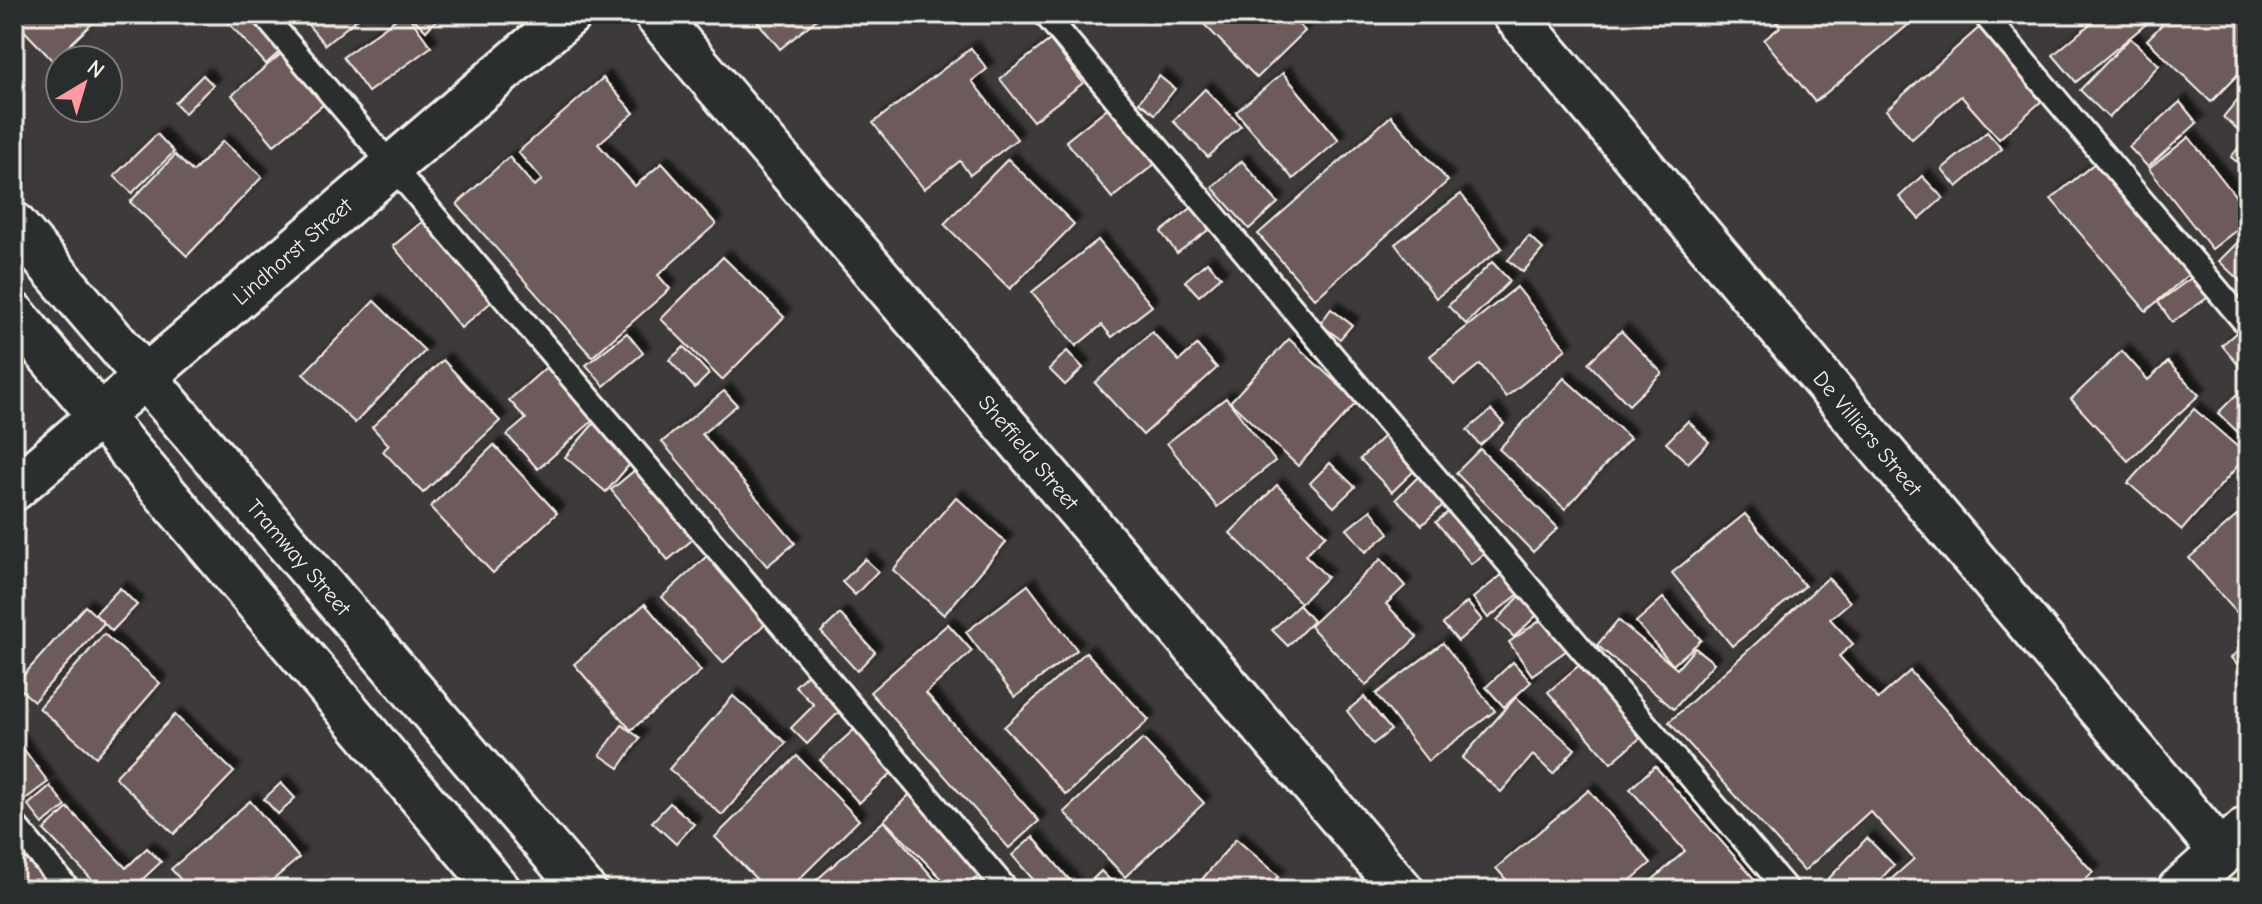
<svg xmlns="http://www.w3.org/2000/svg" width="2262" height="904" font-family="'Comic Neue',sans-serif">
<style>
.building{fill:#6d5a5a;stroke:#f4f1e8;stroke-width:2;filter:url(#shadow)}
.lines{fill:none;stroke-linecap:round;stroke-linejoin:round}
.lane-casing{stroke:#f4f1e8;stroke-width:28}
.street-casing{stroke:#f4f1e8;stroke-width:48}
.secondary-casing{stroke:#f4f1e8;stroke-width:50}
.lane{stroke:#2a2d2e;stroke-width:22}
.street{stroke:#2a2d2e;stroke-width:42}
.secondary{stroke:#2a2d2e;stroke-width:44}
.labels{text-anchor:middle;stroke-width:8;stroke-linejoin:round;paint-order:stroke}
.street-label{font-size:22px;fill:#f4f1e8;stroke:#2a2d2e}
</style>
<defs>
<filter id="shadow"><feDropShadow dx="7" dy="-7" stdDeviation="2" flood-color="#0009"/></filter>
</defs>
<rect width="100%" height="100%" fill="#3e3a3b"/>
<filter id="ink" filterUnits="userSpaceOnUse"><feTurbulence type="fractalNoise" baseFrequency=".0125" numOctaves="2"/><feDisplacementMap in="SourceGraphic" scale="16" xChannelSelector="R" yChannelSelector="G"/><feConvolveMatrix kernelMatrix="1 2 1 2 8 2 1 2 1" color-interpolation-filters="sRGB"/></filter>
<g filter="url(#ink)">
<!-- building -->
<g class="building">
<path d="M14,14H102L53,61L14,20Z"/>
<path d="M230,14H256L285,47L266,64L225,19Z"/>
<path d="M299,14H363L325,45Z"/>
<path d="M403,14H407L431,47L368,92L343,57Z"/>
<path d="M409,14H442L426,31Z"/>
<path d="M751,14H823L780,49Z"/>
<path d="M1194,14H1288L1305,31L1257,78Z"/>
<path d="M1770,14H1909L1914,20L1815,102L1764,40L1780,27Z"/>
<path d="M2102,14L2157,15L2076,82L2053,55Z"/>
<path d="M2172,14H2248V64L2211,102L2147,40Z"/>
<path d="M1981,26L2045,98L1999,139L1961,96L1912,139L1886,110Z"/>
<path d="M2130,38L2159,65L2109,118L2080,90Z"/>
<path d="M1050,40L1083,83L1033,121L1000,79Z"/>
<path d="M288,48L330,99L274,145L232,95Z"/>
<path d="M971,48L987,69L972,81L1017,139L970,175L960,161L924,189L873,123Z"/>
<path d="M1283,73L1339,140L1293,179L1236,112Z"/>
<path d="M203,75L213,85L185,113L175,103Z"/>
<path d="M1159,76L1175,89L1155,114L1139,102Z"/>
<path d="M603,78L634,113L598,144L635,186L662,163L716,224L658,275L670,289L592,357L457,204L509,157L534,186L542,180L518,152Z"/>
<path d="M2248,87V171L2231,157L2247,137L2223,117Z"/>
<path d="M1205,89L1241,126L1208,157L1173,121Z"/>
<path d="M2180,102L2197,123L2148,167L2129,147Z"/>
<path d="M1110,106L1156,163L1112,198L1066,141Z"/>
<path d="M1391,116L1448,181L1315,299L1258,234Z"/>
<path d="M1987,132L2002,149L1957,187L1942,169Z"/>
<path d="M157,134L174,152L132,193L114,176Z"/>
<path d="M2189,137L2248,212V221L2212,249L2149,169Z"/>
<path d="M223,141L262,177L187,256L130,202L175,155L193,172Z"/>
<path d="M2101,158L2195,269L2146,311L2051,199Z"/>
<path d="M1008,159L1074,224L1010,289L944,224Z"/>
<path d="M1242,161L1278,203L1249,229L1212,187Z"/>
<path d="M1922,176L1943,198L1919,219L1899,197Z"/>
<path d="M1461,194L1502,248L1436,298L1395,244Z"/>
<path d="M1194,206L1211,228L1177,253L1161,232Z"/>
<path d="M428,217L496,298L461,328L393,246Z"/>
<path d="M1529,236L1543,249L1523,272L1508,260Z"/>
<path d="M1098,240L1152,306L1112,337L1102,325L1076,346L1032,292Z"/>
<path d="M2238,242L2248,251V289L2219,261Z"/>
<path d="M723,257L784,317L722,380L661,319Z"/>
<path d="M1207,262L1221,277L1199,296L1185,281Z"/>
<path d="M1492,262L1510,281L1466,324L1448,306Z"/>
<path d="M2194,276L2210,296L2172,322L2158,302Z"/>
<path d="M1517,287L1566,349L1506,397L1480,364L1454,385L1430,356Z"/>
<path d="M374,301L425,351L355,423L303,374Z"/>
<path d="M1331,309L1352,325L1340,339L1320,324Z"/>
<path d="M2239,330L2248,341V367L2243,371L2222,345Z"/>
<path d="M1621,331L1662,373L1629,405L1588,363Z"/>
<path d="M1152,332L1179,361L1197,345L1217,368L1143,435L1095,383Z"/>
<path d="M627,333L643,353L604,386L586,365Z"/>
<path d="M1289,339L1357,402L1298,466L1230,402Z"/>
<path d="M684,347L709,374L695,388L669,360Z"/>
<path d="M1067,351L1083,368L1065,385L1049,369Z"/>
<path d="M2122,351L2148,380L2168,362L2199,395L2128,461L2071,399Z"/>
<path d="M443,360L500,421L423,493L383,451L389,445L372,427Z"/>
<path d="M550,364L597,417L538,469L507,435L526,419L509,400Z"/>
<path d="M1564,378L1630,438L1565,509L1499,449Z"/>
<path d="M2248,383V440L2247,441L2218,413Z"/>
<path d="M724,391L737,405L702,434L795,543L767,566L662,442Z"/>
<path d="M1226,398L1275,461L1217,507L1167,443Z"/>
<path d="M2194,409L2247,455L2182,530L2128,483Z"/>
<path d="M1491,410L1504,424L1480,445L1467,430Z"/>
<path d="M1688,421L1709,442L1688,463L1666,443Z"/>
<path d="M595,422L636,457L606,492L565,457Z"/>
<path d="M1385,435L1417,468L1392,492L1360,459Z"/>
<path d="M494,445L557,513L493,573L430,507Z"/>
<path d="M1480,449L1558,528L1533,552L1456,473Z"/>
<path d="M1330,463L1355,487L1334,507L1310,483Z"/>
<path d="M641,465L698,535L668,560L611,490Z"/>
<path d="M1418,477L1444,504L1422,525L1396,499Z"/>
<path d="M1277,485L1326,535L1305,555L1327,577L1301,603L1230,533Z"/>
<path d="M956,497L1006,542L944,615L893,570Z"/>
<path d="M2248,506V601L2236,612L2189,558Z"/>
<path d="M1453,508L1488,551L1471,564L1436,522Z"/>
<path d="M1371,510L1389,533L1366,552L1347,529Z"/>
<path d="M1745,514L1805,586L1732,646L1672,573Z"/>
<path d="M708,555L768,621L723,663L662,597Z"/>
<path d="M865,559L878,571L855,595L842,582Z"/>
<path d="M1381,559L1405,586L1386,604L1417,637L1366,685L1310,626Z"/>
<path d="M1503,574L1519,594L1488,618L1473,598Z"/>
<path d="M1828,578L1850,602L1830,619L1853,644L1839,656L1878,699L1910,671L2093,872L2073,890H1879L1914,859L1870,811L1804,871L1669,722Z"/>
<path d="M1028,585L1077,650L1015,697L966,632Z"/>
<path d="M120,588L137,605L112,631L95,614Z"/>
<path d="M1522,594L1540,612L1514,637L1497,620Z"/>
<path d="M1663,598L1701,640L1673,665L1636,622Z"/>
<path d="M1467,602L1482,620L1458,641L1443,624Z"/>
<path d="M645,604L701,671L631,730L574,664Z"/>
<path d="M1299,605L1313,621L1288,646L1272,630Z"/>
<path d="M85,606L104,623L34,701L15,685Z"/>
<path d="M840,614L875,652L857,671L821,632Z"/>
<path d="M1547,616L1570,648L1532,675L1509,642Z"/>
<path d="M1618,620L1677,669L1695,648L1714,663L1674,709L1597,645Z"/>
<path d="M948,624L972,651L926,693L1039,821L1009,848L870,692Z"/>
<path d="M104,634L160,683L96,757L39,708Z"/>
<path d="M2248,640V672L2247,674L2231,658Z"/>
<path d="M1443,643L1495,711L1428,761L1376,694Z"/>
<path d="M1086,652L1149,720L1066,795L1004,727Z"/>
<path d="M1584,661L1646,733L1611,763L1548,692Z"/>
<path d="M1513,662L1531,682L1504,707L1486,687Z"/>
<path d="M812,670L846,705L807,744L791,728L814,705L795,686Z"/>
<path d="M733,696L786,743L722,815L669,769Z"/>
<path d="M1364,697L1391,730L1373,744L1347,711Z"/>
<path d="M1516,697L1575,749L1553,774L1533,755L1501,792L1462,758Z"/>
<path d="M175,715L234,772L174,834L115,777Z"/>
<path d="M622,725L640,738L619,768L600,755Z"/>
<path d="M856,728L895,770L859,803L820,760Z"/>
<path d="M14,736L48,782L20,803L14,795Z"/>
<path d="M1143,739L1204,803L1125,877L1064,812Z"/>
<path d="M797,756L859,820L788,890H767L715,837Z"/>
<path d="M1655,766L1764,890H1641L1685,851L1630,789Z"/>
<path d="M281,783L295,798L278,814L264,799Z"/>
<path d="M50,786L66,806L43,824L28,805Z"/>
<path d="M1589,790L1651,863L1619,890H1515L1496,868Z"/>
<path d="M912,792L987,868L964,890H953L884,820Z"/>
<path d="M250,801L299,858L261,890H190L171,869Z"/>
<path d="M670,803L694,824L676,844L652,822Z"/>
<path d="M68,808L126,868L147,848L161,862L131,890H102L44,830Z"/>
<path d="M884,821L937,882L928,890H805Z"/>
<path d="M1033,837L1078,890H1042L1012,855Z"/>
<path d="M1867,838L1894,865L1870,890H1818Z"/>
<path d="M1236,839L1279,876L1267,890H1193Z"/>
<path d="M17,852L61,890H14V855Z"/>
<path d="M1101,871L1120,890H1082Z"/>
</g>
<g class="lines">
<defs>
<g id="lane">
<path d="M263,14L1007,890"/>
<path d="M1045,14L1382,415L1787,890"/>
<path d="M1984,14L2248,326"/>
<path d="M14,824L69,890"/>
</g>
<g id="street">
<path d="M655,14L1402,890"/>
<path d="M1514,14L2221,852"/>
<path d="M14,224L584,890"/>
<path d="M14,314L499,890"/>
<path d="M14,489L570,14"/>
</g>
<path id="secondary" d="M2180,890L2248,829"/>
</defs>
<!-- lane casing -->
<use href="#lane" class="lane-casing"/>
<!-- street casing -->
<use href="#street" class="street-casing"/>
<!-- secondary casing -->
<use href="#secondary" class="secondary-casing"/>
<!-- lane -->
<use href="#lane" class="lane"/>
<!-- street -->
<use href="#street" class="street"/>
<!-- secondary -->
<use href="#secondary" class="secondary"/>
</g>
</g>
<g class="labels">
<!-- street labels -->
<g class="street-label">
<text transform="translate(292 251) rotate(-41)" y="8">Lindhorst Street</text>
<text transform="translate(1868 433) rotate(50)" y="8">De Villiers Street</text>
<text transform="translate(1029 452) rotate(50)" y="8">Sheffield Street</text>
<text transform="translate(299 557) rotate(49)" y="8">Tramway Street</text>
</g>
</g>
<!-- margin -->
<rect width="2262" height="904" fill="none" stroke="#2a2d2e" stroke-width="48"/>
<rect x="24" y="24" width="2214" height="856" fill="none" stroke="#f4f1e8" stroke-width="3" filter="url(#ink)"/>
<!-- north arrow -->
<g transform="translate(84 84) rotate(38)"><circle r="38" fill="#2a2d2e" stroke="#7b7b78" stroke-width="2"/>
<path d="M0-6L14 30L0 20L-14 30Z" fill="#ff9aa2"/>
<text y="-12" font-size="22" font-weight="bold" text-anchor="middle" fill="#f4f1e8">N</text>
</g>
</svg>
